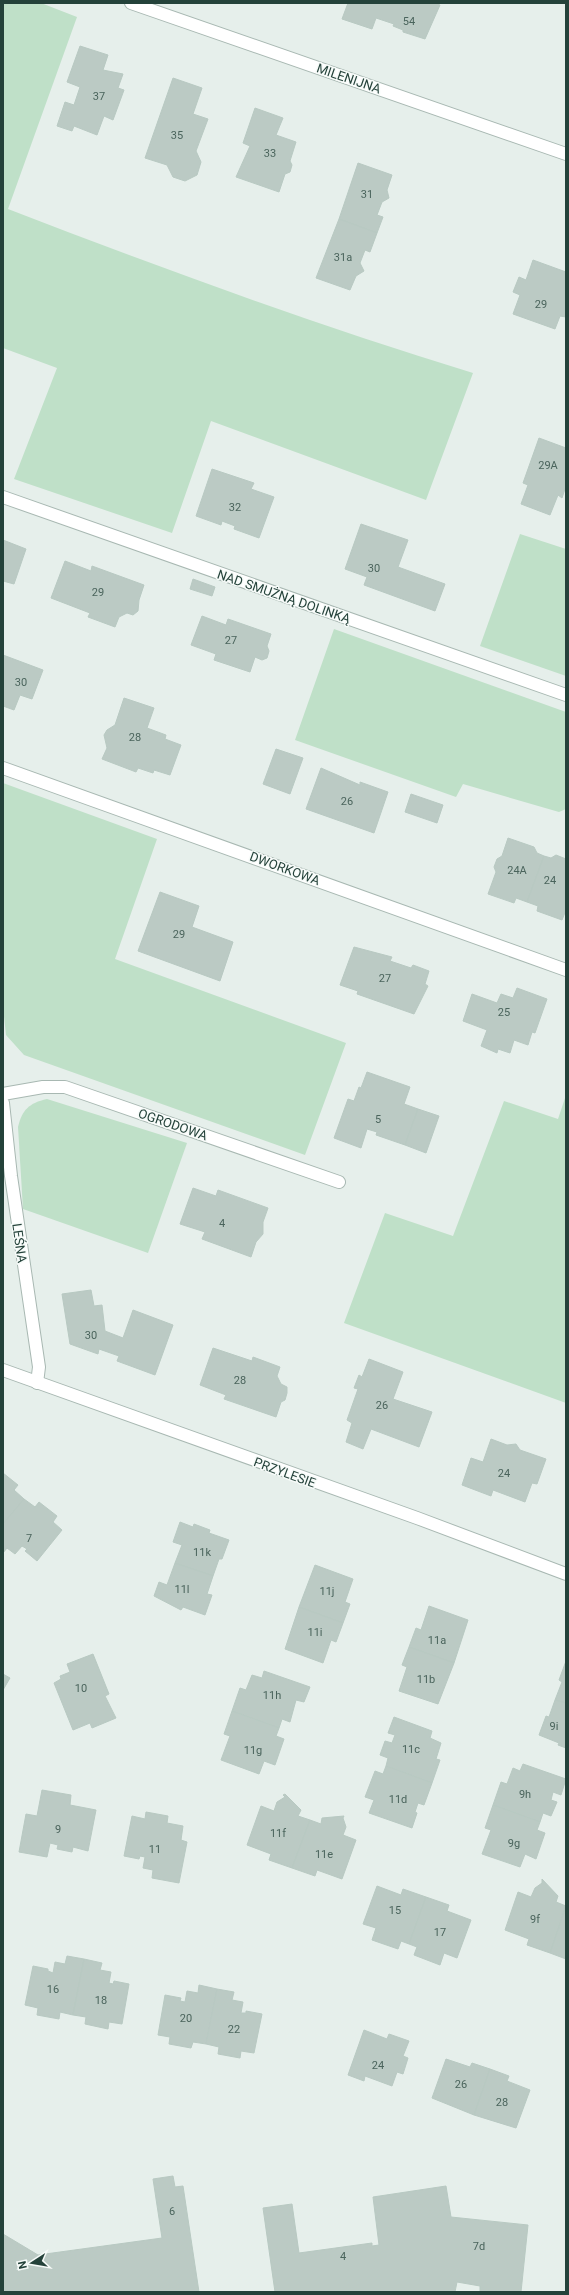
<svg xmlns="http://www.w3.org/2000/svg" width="569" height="2295" font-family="Roboto,sans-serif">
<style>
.green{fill:#bfe0c8}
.building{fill:#bbcac4;stroke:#b8c9c2}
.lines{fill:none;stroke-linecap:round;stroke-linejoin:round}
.street-casing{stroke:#a8b8b2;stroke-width:14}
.street{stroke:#fff;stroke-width:12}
.labels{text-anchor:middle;stroke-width:3;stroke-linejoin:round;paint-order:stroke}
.number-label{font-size:11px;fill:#4a645c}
.street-label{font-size:13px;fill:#24423a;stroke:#f7fbf9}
</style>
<rect width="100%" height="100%" fill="#e6efeb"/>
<!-- green -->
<g class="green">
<path d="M3,3H41L77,17L8,209C161,268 316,325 473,373L426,500L211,421L172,533L14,479L57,368L3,348Z"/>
<path d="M520,534L566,549V676L480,646Z"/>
<path d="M334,629L566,712V809L559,812L463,784L456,797L295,740Z"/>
<path d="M3,783L157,839L115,959L346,1043L305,1155L24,1055L6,1035L3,1007Z"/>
<path d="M566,1095V1403L344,1323L385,1213L453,1236L504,1101L558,1119Z"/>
<path d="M47,1099L187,1143L148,1253L23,1209L18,1127C22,1110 29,1103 47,1099Z"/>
</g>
<!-- building -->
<g class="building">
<path d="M348,3H435L440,5L425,39L403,32V30L393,26L394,24L376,18L372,29L342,19Z"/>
<path d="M80,46L108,55L103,70L123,74L118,88L124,90L113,120L104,116L97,135L74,126L72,131L57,126L65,102L74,105L80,87L67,82Z"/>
<path d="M173,78L202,88L193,114L208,119L196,151L201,162L197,175L185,181L173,177L167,165L145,158Z"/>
<path d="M255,108L283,118L276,135L296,142L290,161L292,165L290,172L285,174L279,192L236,177L250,146L243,143Z"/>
<path d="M358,163L392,175L387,190L389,198L382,202L377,215L383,217L377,233L339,219Z"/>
<path d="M339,219L377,233L370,252L365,250L360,263L364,271L356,276L350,290L316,278Z"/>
<path d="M533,260L566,272V317L560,316L555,329L513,314L520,295L513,292L519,277L526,280Z"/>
<path d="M539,438L566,448V486L562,498L558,495L550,515L521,504L528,485L523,483Z"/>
<path d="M212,469L254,483L251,489L274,497L259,538L234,529L235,526L222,521L221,525L196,516Z"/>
<path d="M361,524L408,540L398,567L445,584L435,611L364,585L367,577L345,569Z"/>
<path d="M3,540L26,549L14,584L3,581Z"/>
<path d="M65,561L91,571L92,566L144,585L139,600L138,611L133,615L127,613L119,617L115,627L88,617L90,613L51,598Z"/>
<path d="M193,579L215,587L212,596L190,589Z"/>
<path d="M202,616L226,625L228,619L271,634L267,646L269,651L267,658L262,660L255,657L250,672L214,660L216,654L191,645Z"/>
<path d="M3,655L43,670L32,699L20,695L14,710L3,706Z"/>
<path d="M124,698L154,708L147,728L166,735L165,739L181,745L170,775L154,770L153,773L138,768L136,772L102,759L107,748L104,735L107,730L115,725Z"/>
<path d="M276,749L303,758L290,794L263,784Z"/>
<path d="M321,768L360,785V782L388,792L374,833L306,809Z"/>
<path d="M411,794L443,805L437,823L405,812Z"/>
<path d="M508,838L534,847L537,853L544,856L527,902L516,898L514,903L488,894L496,872L494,867L497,859L502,856Z"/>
<path d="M556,855L566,859V910L562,920L537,911L538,906L527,902L544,856L551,858Z"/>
<path d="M160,892L199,906L192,927L233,942L220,981L138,951Z"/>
<path d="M354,947L392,957L390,961L411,968L413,965L429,971L425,984L428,986L414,1014L357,994L358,991L340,985Z"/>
<path d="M517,988L547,999L535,1033L532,1032L528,1045L514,1040L510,1053L498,1049L497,1053L481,1046L487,1030L463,1021L472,994L497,1003L501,994L513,998Z"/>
<path d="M367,1072L410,1087L404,1104L418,1109L405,1145L376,1135L377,1132L367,1129L361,1148L334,1138L348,1099L354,1101L359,1087L361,1088Z"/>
<path d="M418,1109L439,1116L426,1153L405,1145Z"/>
<path d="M193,1188L216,1196L218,1190L268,1208L263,1222V1234L256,1242L251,1257L202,1239L205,1232L180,1224Z"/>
<path d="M91,1290L94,1306L102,1305L105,1331L123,1338L133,1310L173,1325L155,1375L117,1361L119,1356L99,1349L98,1354L70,1344L62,1294Z"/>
<path d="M213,1348L252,1361L253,1357L280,1367L277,1376L281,1384L287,1387V1393L285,1400L281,1402L276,1417L224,1399L226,1395L200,1385Z"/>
<path d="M369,1359L403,1372L393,1399L432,1412L419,1447L371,1429L363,1449L346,1442L352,1423L347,1420L358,1389L354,1388L359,1375L362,1377Z"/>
<path d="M491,1439L507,1445L516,1444L520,1450L546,1459L537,1484L532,1483L525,1502L493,1490L491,1496L462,1485L471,1458L483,1462Z"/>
<path d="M3,1473L18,1485L14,1490L24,1499L3,1524Z"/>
<path d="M24,1499L35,1507L39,1502L57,1516L53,1522L62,1530L37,1561L25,1551L27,1549L22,1546L15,1554L7,1548L3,1553V1524Z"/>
<path d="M180,1522L193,1527L194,1524L210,1530L209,1533L229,1540L222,1559H219L213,1576L175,1563L182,1545L173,1542Z"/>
<path d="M175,1563L213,1576L207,1594L212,1595L205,1615L183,1607L181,1610L154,1596L159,1582L167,1585Z"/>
<path d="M315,1565L353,1579L345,1602L350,1604L343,1623L299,1607Z"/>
<path d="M429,1606L468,1620L454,1663L409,1647L416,1628L421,1630Z"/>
<path d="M299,1607L343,1623L336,1642L331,1640L323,1663L285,1649Z"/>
<path d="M409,1647L454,1663L438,1704L399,1691L407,1667L402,1665Z"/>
<path d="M93,1654L109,1694L105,1696L116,1718L92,1728L90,1723L73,1730L54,1683L61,1679L60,1676L70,1672L67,1664Z"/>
<path d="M566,1661V1703L555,1700L562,1682L559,1680Z"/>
<path d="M264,1671L310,1687L304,1702L296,1700L290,1722L282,1719L279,1728L232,1711L240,1688L246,1690L252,1675L262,1678Z"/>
<path d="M3,1674L10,1678L3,1690Z"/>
<path d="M555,1700L566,1703V1748L558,1745L559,1743L539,1735L546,1716L549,1717Z"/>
<path d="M232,1711L279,1728L276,1736L284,1739L275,1765L264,1761L259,1774L221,1760L230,1736L224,1734Z"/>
<path d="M394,1717L432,1731L430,1738L441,1743L436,1759L440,1760L432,1783L386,1766L388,1758L380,1755L385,1741L392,1743L395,1735L388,1733Z"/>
<path d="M523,1764L566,1779L561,1795L553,1792L551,1800L557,1802L551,1816L543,1813L540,1822L493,1805L501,1782L507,1784L513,1768L520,1771Z"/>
<path d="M386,1766L432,1783L424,1805L418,1803L415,1812L417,1813L412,1828L369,1813L374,1800L365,1797L375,1771L383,1774Z"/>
<path d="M42,1790L71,1795L70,1805L96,1810L88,1851L73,1847L72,1852L57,1849L58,1845L50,1843L47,1857L19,1852L26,1814L37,1816Z"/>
<path d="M285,1794L301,1810L298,1816L310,1820L292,1868L269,1860L271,1854L247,1845L261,1806L274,1811L277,1802L285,1797L283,1795Z"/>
<path d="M493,1805L540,1822L537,1830L545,1833L536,1859L525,1854L520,1867L482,1854L491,1830L485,1828Z"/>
<path d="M146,1812L168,1816L167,1823L183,1826L181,1840L187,1842L179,1883L152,1878L153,1870L143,1868L145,1857L140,1856L139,1859L124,1856L132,1816L145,1819Z"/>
<path d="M344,1816L343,1818L346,1827L343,1835L356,1840L342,1879L317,1870L315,1876L292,1868L310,1820L321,1824L322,1818Z"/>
<path d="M542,1879L558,1896L556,1902L566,1906L550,1953L527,1945L529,1939L505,1930L518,1892L531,1897L535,1888L542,1883Z"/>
<path d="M377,1886L401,1895L403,1889L426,1897L409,1944L401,1941L398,1949L372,1940L376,1928L363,1924Z"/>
<path d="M426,1897L449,1905L447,1911L471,1920L457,1958L444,1953L440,1965L414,1955L417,1947L409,1944Z"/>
<path d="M566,1907V1959L550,1953Z"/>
<path d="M67,1956L84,1959L73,2015L60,2012L59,2019L37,2015L38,2008L25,2005L33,1966L48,1969V1971L53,1973L55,1962L65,1964Z"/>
<path d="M84,1959L102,1963L100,1970L111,1972L109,1983L113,1984L114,1981L129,1984L122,2024L109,2022L108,2029L85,2024L86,2017L73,2015Z"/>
<path d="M199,1985L217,1989L206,2044L193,2042L191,2048L169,2044L170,2037L158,2035L165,1995L181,1998L180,2001L185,2002L187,1991L198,1993Z"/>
<path d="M217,1989L234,1992L232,2000L243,2002L241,2013H246V2011L262,2014L254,2053L241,2051L240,2058L218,2054L219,2047L206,2044Z"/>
<path d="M364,2030L387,2039L389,2034L409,2041L403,2056L408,2058L403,2074L397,2072L392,2086L365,2076L364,2081L348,2075Z"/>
<path d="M446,2059L470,2067L472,2063L490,2069L474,2115L432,2098Z"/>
<path d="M490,2069L509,2076L507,2081L530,2090L516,2128L474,2115Z"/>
<path d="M173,2176L175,2187L183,2186L199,2292H3V2234L38,2255L162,2238L153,2179Z"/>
<path d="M446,2186L451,2217L528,2225L521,2292L480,2291V2286L457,2282L455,2292H275L263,2208L292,2204L299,2253L372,2243V2246L379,2245L373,2197Z"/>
</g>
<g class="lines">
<defs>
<g id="street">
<path d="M131,3L566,154"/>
<path d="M3,497L566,695"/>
<path d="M3,768L566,970"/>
<path d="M3,1094L43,1087H65L339,1182"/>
<path d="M3,1103L11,1176L39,1367L37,1383"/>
<path d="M3,1370L417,1518L566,1574"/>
</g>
</defs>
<!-- street casing -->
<use href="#street" class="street-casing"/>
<!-- street -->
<use href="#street" class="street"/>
</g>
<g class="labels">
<!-- number labels -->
<g class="number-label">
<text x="409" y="25">54</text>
<text x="99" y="100">37</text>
<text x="177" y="139">35</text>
<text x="270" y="157">33</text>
<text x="367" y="198">31</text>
<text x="343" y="261">31a</text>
<text x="541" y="308">29</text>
<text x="548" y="469">29A</text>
<text x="235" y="511">32</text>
<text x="374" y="572">30</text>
<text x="98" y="596">29</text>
<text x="231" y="644">27</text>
<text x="21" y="686">30</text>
<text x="135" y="741">28</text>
<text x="347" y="805">26</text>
<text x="517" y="874">24A</text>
<text x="550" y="884">24</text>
<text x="179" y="938">29</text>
<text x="385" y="982">27</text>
<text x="504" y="1016">25</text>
<text x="378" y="1123">5</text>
<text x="222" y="1227">4</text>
<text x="91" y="1339">30</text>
<text x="240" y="1384">28</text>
<text x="382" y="1409">26</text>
<text x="504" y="1477">24</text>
<text x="29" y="1542">7</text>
<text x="202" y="1556">11k</text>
<text x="182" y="1593">11l</text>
<text x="327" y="1595">11j</text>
<text x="315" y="1636">11i</text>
<text x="437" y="1644">11a</text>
<text x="426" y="1683">11b</text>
<text x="81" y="1692">10</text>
<text x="272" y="1699">11h</text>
<text x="554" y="1730">9i</text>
<text x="411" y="1753">11c</text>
<text x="253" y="1754">11g</text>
<text x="525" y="1798">9h</text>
<text x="398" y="1803">11d</text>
<text x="58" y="1833">9</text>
<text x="278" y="1837">11f</text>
<text x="514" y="1847">9g</text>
<text x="155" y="1853">11</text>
<text x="324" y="1858">11e</text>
<text x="395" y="1914">15</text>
<text x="535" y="1923">9f</text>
<text x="440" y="1936">17</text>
<text x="53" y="1993">16</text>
<text x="101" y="2004">18</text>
<text x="186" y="2022">20</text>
<text x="234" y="2033">22</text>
<text x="378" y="2069">24</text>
<text x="461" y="2088">26</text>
<text x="502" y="2106">28</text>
<text x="172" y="2215">6</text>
<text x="479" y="2250">7d</text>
<text x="343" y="2260">4</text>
</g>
<!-- street labels -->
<g class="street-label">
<text transform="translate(349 78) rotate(19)" y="5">MILENIJNA</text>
<text transform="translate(284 596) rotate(19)" y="5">NAD SMUŻNĄ DOLINKĄ</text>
<text transform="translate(285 868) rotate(20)" y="5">DWORKOWA</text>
<text transform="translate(173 1124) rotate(19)" y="5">OGRODOWA</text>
<text transform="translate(20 1243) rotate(82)" y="5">LEŚNA</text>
<text transform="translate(285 1472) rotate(20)" y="5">PRZYLESIE</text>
</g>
</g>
<!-- border -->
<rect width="569" height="2295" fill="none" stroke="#24423a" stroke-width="8"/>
<!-- north arrow -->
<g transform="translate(32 2263) rotate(258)" stroke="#f7fbf9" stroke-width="3" paint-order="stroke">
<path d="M0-3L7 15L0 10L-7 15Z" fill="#24423a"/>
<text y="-6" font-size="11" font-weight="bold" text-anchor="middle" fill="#24423a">N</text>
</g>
</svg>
